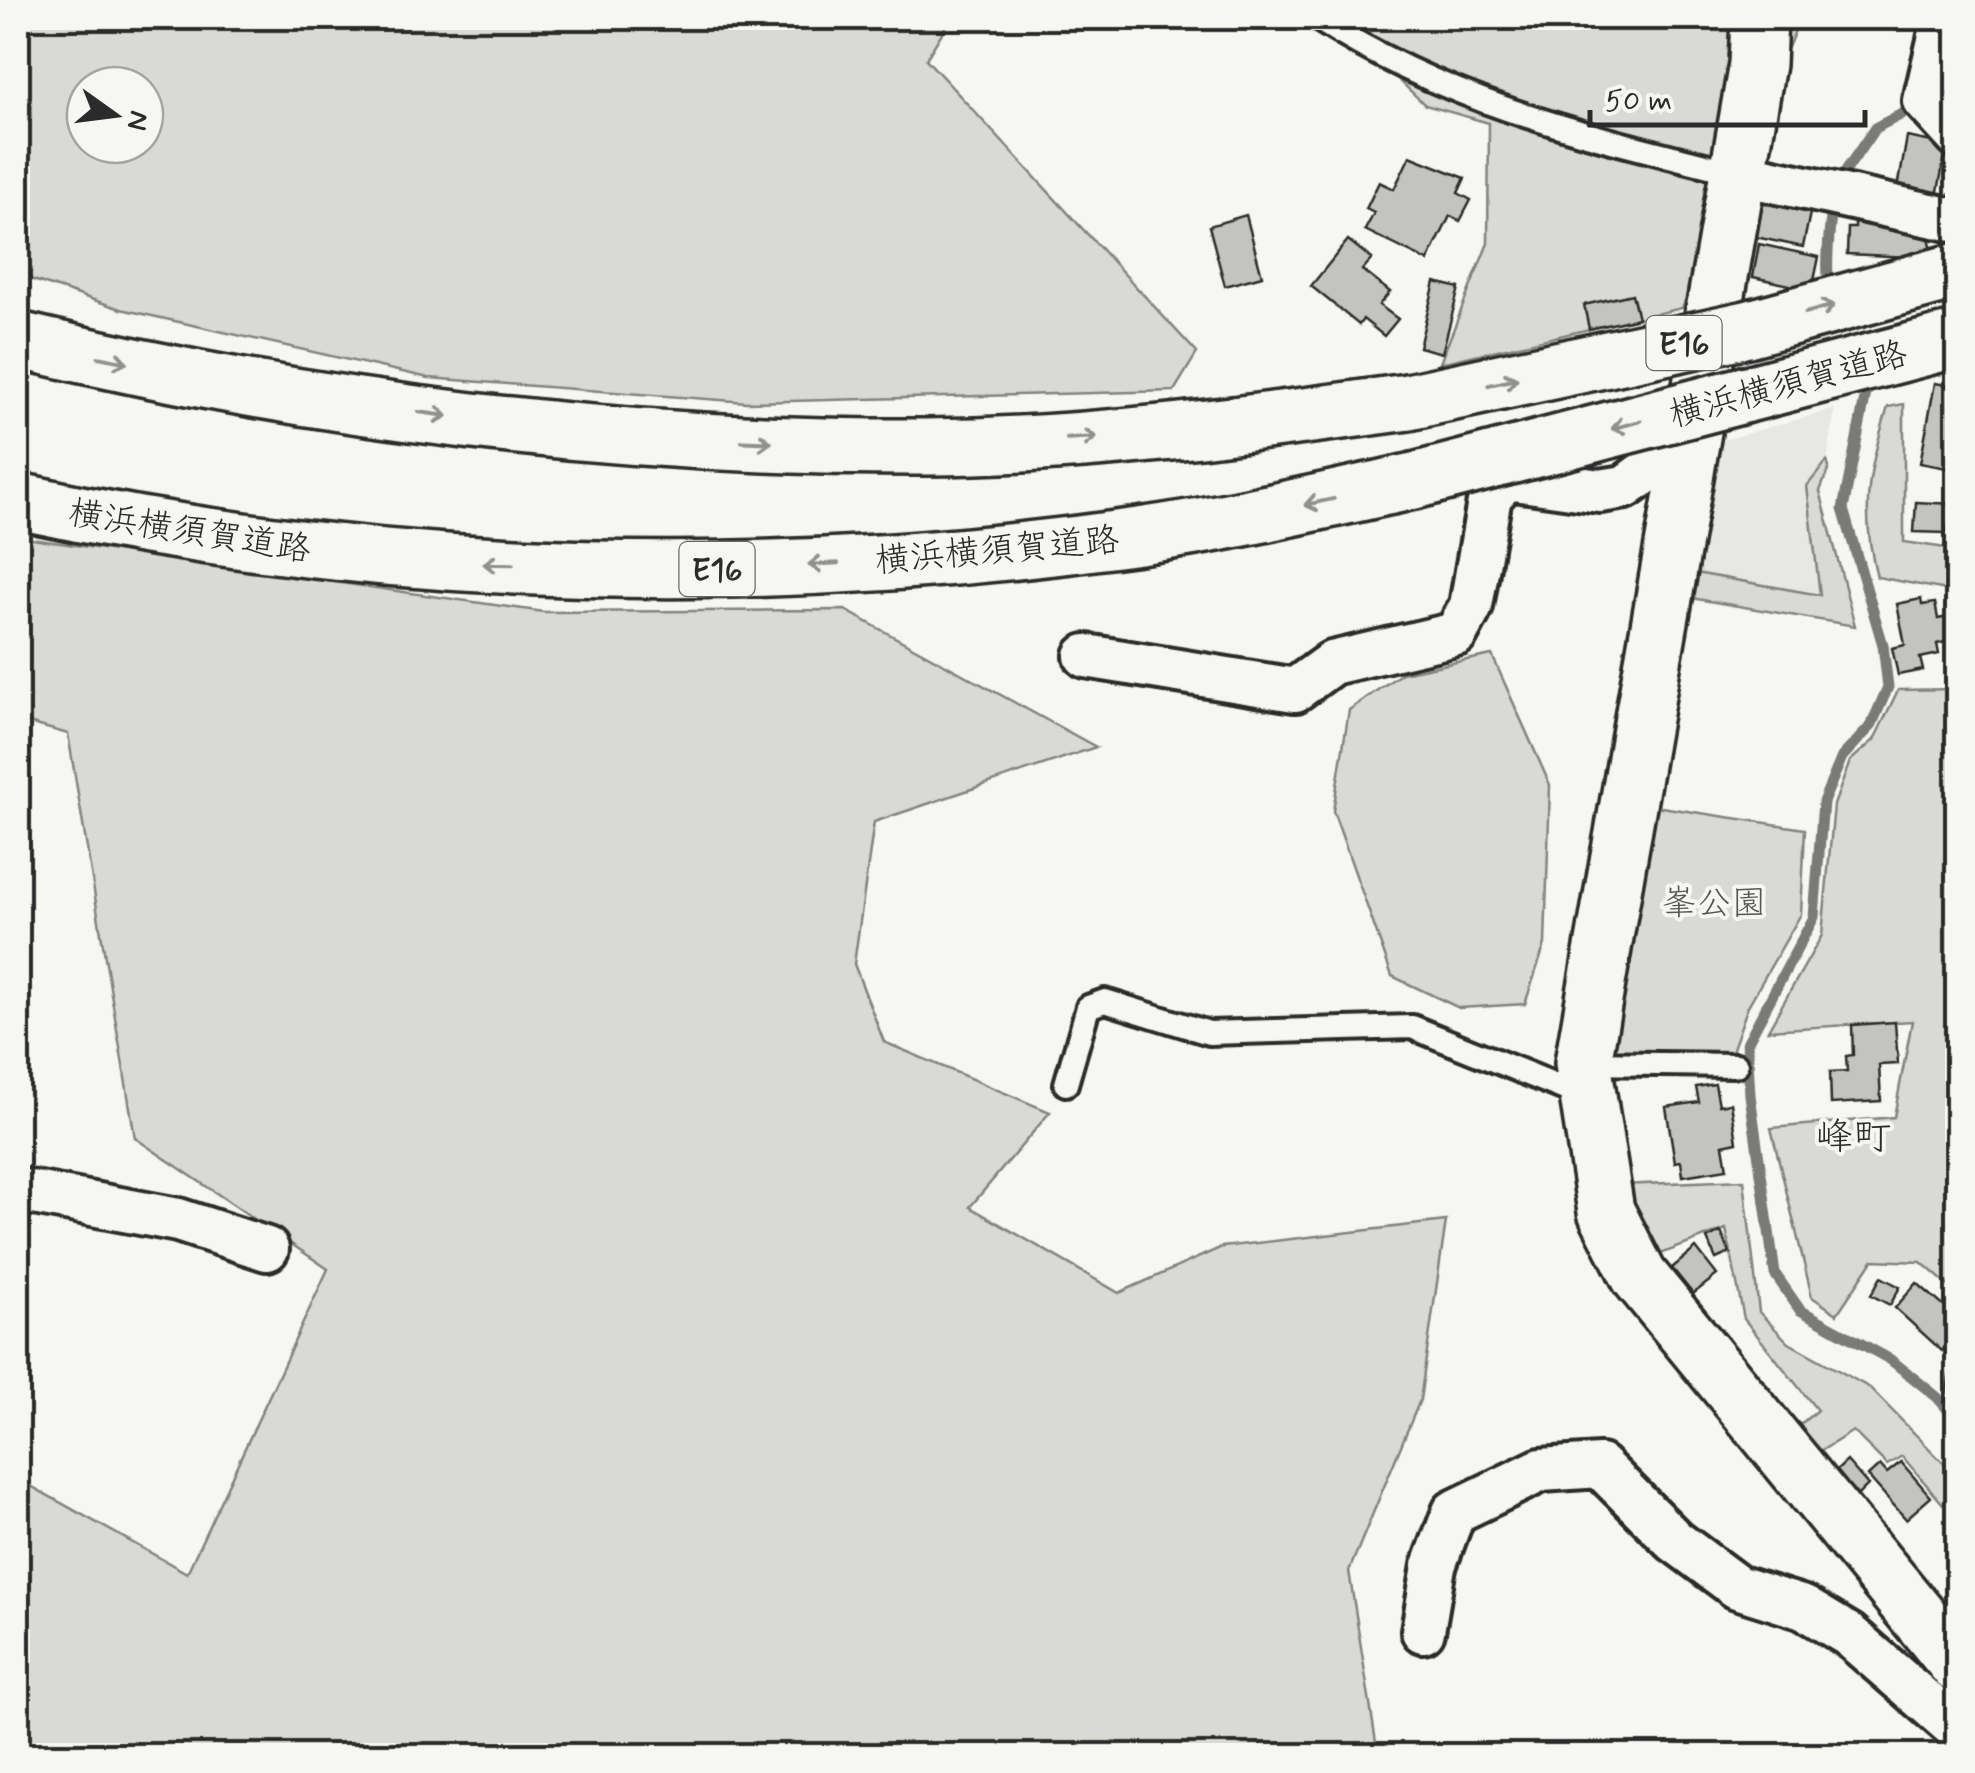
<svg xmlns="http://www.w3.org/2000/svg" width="1975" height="1773" font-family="Mynerve,'Klee One',sans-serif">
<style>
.built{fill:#e7e7e3}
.green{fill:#d9d9d5;stroke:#828280;stroke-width:2.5;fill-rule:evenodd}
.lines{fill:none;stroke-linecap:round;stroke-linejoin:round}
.stream{stroke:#7a7a78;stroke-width:11}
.building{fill:#c3c3c0;stroke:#2b2b2b;stroke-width:2.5}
.lane-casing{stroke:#2b2b2b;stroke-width:30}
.street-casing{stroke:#2b2b2b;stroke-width:50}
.secondary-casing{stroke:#2b2b2b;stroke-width:62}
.highway-casing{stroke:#2b2b2b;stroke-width:62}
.lane{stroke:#f6f6f2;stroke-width:22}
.street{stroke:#f6f6f2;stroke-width:42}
.secondary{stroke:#f6f6f2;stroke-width:55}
.highway{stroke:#f6f6f2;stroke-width:55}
.highway-bridge-casing{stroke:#2b2b2b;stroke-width:62;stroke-linecap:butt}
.highway-bridge{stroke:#f6f6f2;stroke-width:55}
.oneway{stroke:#90908e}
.labels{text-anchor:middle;stroke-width:8;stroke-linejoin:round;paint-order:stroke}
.shield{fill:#f6f6f2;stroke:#686867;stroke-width:2.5}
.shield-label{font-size:32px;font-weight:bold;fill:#2b2b2b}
.street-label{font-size:35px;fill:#2b2b2b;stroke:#f6f6f2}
.park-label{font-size:35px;fill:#565656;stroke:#f6f6f2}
.neighbourhood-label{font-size:38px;fill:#2b2b2b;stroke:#f6f6f2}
</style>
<rect width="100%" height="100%" fill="#f6f6f2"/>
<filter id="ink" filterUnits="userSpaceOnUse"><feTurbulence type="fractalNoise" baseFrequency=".01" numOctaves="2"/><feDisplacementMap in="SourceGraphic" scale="20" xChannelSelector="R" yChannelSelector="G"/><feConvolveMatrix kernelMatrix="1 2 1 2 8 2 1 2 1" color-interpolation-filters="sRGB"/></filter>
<g filter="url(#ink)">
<!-- built -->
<path class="built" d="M1835,409L1827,461L1807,486L1820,596L1690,572L1713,443Z"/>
<!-- green -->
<g class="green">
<path d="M18,18H951L926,59L1197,353L1174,391L747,402L429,378L121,309L18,275ZM145,85V145H85V85Z"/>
<path d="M1334,18H1800L1682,308L1440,363L1488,243L1489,123L1425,105Z"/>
<path d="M1904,404V542L1953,549L1957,534V592L1877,577C1860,511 1868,471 1888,407Z"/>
<path d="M1827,461L1829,468L1820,491L1855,626L1685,597L1690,572L1820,595L1807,486Z"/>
<path d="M18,537L544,612L845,610L1096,747L874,822L854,964L884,1042L1050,1112L970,1207L1119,1293L1222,1247L1446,1221L1420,1400L1349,1571L1378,1755H18V1479L187,1573L328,1269L135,1138L68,734L18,720Z"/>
<path d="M1492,655L1550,785L1545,944L1525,1004L1459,1008L1392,976L1333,811L1349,710L1402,673Z"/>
<path d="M1957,689V1293L1921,1262L1873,1260L1837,1314L1812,1297L1771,1128L1894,1117L1912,1021L1768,1030L1822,935L1834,805L1850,761L1874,740L1898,690Z"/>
<path d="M1648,805L1805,829L1801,914L1748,1006L1729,1060L1603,1056Z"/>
<path d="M1744,1180L1759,1312L1789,1343L1870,1388L1957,1477V1492L1943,1504L1902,1456L1887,1465L1853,1431L1816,1454L1795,1429L1817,1410L1744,1319L1726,1229L1648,1259L1619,1185Z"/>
</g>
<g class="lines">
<!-- stream -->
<g class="stream">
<path d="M1836,185L1875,128L1906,112L1910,96"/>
<path d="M1830,293C1825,271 1829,227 1833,204"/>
<path d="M1869,378L1843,509L1883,645L1888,687L1871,726L1842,757L1823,802L1814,917L1747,1043L1750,1095L1775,1274L1800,1310L1891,1360L1937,1397L1958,1421"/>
</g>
</g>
<!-- building -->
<g class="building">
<path d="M1907,137L1947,145L1936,201L1897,194Z"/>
<path d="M1410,156L1465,178L1458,193L1471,200L1460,221L1450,216L1428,261L1365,230L1374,213L1366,209L1379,182L1394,189Z"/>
<path d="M1759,202L1810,213L1803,247L1751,236Z"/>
<path d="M1246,215L1262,276L1225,286L1209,226Z"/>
<path d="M1855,216L1882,221V227L1927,229L1934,258L1847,254L1848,228H1855Z"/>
<path d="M1348,240L1372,259L1362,270L1390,292L1379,305L1398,319L1384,336L1363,319L1359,325L1311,286Z"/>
<path d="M1759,244L1819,257L1812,290L1753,277Z"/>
<path d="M1435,282L1459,288L1442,353L1419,347Z"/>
<path d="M1632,294L1638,318L1589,329L1584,305Z"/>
<path d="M1935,383L1958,387V470L1920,463Z"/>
<path d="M1916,502L1953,504L1946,533L1914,532Z"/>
<path d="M1921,599L1922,605L1935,603L1938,619L1948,617L1953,640L1937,644L1939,654L1920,658L1923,670L1898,675L1892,648L1905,645L1897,604Z"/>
<path d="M1895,1022L1898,1064L1879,1065L1881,1101L1831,1104L1830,1072L1847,1071L1846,1056L1853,1055L1852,1025Z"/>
<path d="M1715,1084L1719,1105L1731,1103L1737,1142L1723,1145L1727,1169L1683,1176L1681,1161L1675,1162L1666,1107L1699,1102L1696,1087Z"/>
<path d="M1721,1232L1730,1253L1716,1259L1707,1239Z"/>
<path d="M1696,1248L1717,1275L1693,1294L1672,1268Z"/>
<path d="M1881,1277L1900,1287L1890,1305L1871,1295Z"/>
<path d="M1917,1283L1955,1316L1958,1312V1343L1953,1339L1942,1351L1895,1308Z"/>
<path d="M1952,1358L1958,1359V1404L1945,1402Z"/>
<path d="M1847,1461L1868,1485L1857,1496L1835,1472Z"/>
<path d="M1901,1462L1931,1497L1906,1519L1868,1476L1880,1465L1887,1473Z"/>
</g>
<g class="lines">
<defs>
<g id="lane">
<path d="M1316,18C1450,104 1585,135 1737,173"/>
<path d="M1583,1063L1736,1065"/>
<path d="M1066,1084L1088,1007L1105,1001L1209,1033L1412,1027L1585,1097"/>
</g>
<g id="street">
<path d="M1942,28L1925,101L1958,137"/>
<path d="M1737,173L1958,221"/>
<path d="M1086,656L1295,690L1332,663L1456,634L1471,606L1490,496L1507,478L1600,491L1625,487L1692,438"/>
<path d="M18,1190L178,1220L267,1249"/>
<path d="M1423,1631L1434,1566L1454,1512L1541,1470L1600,1466L1675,1541L1737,1587L1804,1608L1849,1635L1958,1730"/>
</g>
<path id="secondary" d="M1759,18L1757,64L1583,1063L1606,1211L1639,1276L1958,1665"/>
<g id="highway">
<path d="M18,340C312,411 623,448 926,447C1087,446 1249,424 1408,402"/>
<path d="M18,501C383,581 769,589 1139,536C1231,523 1323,501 1414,481"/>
</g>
</defs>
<!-- lane casing -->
<use href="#lane" class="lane-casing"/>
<!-- street casing -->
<use href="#street" class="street-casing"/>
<!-- secondary casing -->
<use href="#secondary" class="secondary-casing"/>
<!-- highway casing -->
<use href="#highway" class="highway-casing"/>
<!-- lane -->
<use href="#lane" class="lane"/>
<!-- street -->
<use href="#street" class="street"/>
<!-- secondary -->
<use href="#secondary" class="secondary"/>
<!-- highway -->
<use href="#highway" class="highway"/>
<defs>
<g id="highway-bridge">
<path d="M1408,402L1747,329L1958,271"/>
<path d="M1414,481L1958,339"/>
</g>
</defs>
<!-- highway-bridge casing -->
<use href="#highway-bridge" class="highway-bridge-casing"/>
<!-- highway-bridge -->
<use href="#highway-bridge" class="highway-bridge"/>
</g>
<!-- one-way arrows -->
<defs><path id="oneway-shaft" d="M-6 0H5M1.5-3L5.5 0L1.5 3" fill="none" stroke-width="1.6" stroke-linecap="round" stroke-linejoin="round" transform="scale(2.5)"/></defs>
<g class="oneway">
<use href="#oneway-shaft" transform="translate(1820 309) rotate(-15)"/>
<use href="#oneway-shaft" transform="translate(113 360) rotate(11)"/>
<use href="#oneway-shaft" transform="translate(1503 382) rotate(-12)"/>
<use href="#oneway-shaft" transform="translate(433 414) rotate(8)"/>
<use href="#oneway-shaft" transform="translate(1626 425) rotate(165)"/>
<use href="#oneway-shaft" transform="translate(1082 438) rotate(-3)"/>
<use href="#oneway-shaft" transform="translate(757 442) rotate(2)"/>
<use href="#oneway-shaft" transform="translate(1319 502) rotate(168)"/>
<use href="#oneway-shaft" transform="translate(498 564) rotate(-179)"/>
<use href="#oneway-shaft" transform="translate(823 564) rotate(177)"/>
</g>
</g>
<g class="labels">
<!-- shield labels -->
<g class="shield">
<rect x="1646.5" y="316" width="75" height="54" rx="8"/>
<rect x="679.5" y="542" width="75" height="54" rx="8"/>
</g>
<g class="shield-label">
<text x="1684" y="354">E16</text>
<text x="717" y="580">E16</text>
</g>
<!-- street labels -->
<g class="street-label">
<text transform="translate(1788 383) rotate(-15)" y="12">横浜横須賀道路</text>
<text transform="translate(190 530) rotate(9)" y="12">横浜横須賀道路</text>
<text transform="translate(997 549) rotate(-5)" y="12">横浜横須賀道路</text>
</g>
<!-- park labels -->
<g class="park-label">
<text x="1714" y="914">峯公園</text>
</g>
<!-- neighbourhood labels -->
<g class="neighbourhood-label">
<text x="1853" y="1149">峰町</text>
</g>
</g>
<!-- margin -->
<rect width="1975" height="1773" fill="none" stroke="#f6f6f2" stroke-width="60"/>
<rect x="30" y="30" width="1915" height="1713" fill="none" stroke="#2b2b2b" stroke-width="4" filter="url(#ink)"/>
<!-- north arrow -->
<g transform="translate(115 115) rotate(104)"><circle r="48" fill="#f6f6f2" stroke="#a5a5a2" stroke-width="2.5"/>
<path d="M0-8L18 38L0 25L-18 38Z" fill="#2b2b2b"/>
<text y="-15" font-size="28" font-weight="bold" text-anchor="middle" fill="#2b2b2b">N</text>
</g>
<!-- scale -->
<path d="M1590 110v15h275v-15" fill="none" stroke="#2b2b2b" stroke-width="5"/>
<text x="1605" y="110" font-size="30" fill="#2b2b2b" stroke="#f6f6f2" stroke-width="8" paint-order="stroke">50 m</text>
</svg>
